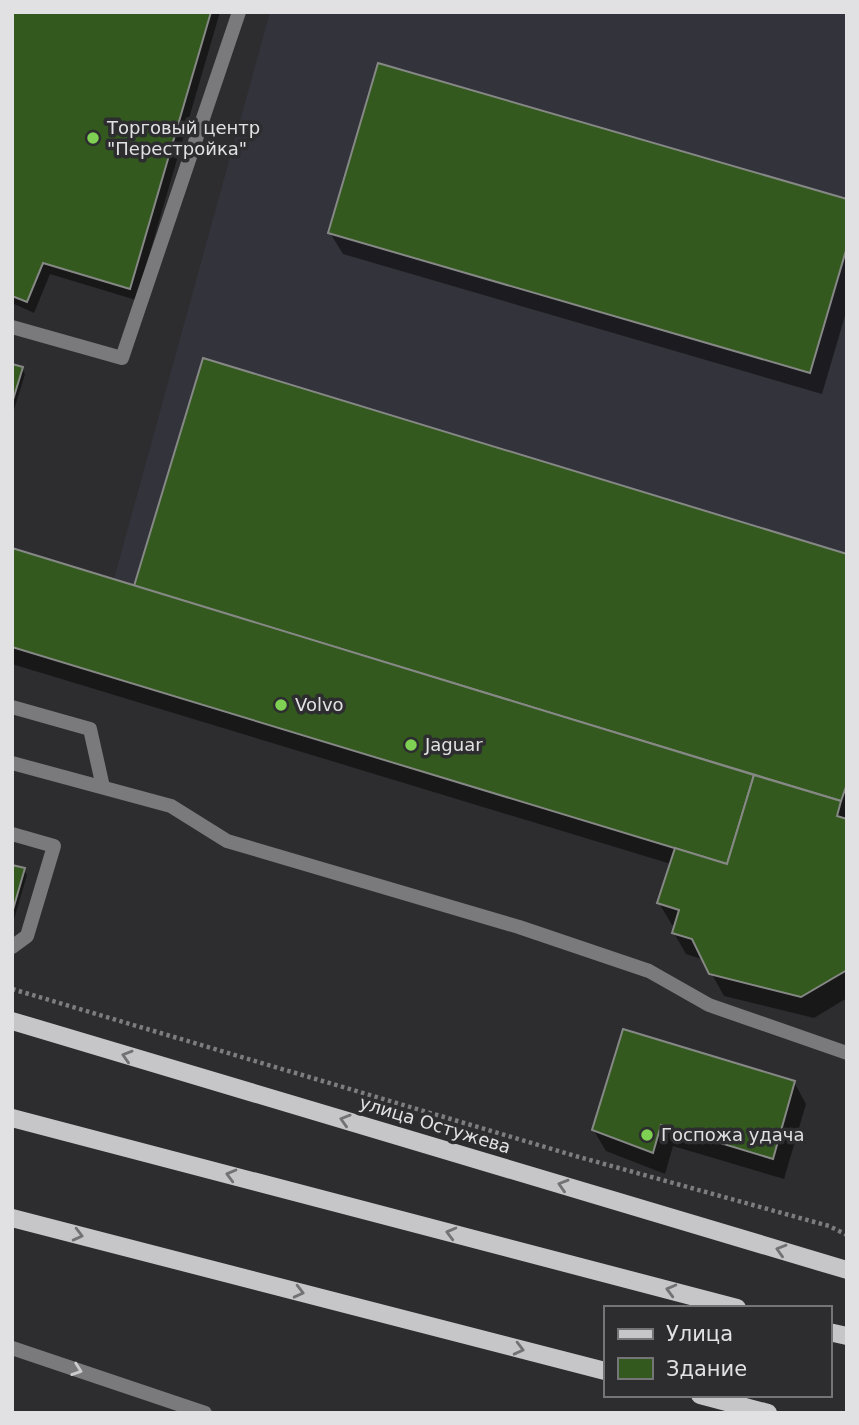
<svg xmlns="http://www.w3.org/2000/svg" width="859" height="1425" font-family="'DejaVu Sans',sans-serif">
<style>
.built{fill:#33333c}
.shadow{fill:#0007}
.building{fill:#33591f;stroke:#868885;stroke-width:2}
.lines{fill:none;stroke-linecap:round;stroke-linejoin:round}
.path{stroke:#7d7c7f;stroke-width:4.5;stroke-dasharray:3.5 3.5;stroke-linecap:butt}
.service{stroke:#7a797b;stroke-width:14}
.tertiary{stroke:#7a797b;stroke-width:14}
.primary{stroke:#c6c6c9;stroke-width:18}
.oneway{stroke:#727275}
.oneway2{stroke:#cccbce}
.poi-dot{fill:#7ed153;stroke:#2d2d30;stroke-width:2.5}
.labels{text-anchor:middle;stroke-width:7;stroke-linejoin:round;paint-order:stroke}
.poi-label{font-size:18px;fill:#e1e0e3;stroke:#2d2d30;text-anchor:start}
.street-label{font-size:18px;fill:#e1e0e3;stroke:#2d2d30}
</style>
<rect width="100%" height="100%" fill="#2d2d30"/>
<!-- built -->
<path class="built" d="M270,12H847V798L754,775L114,579Z"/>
<!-- shadow -->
<g class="shadow">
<path d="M12,12H220L136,300L50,274L34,313L12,303Z"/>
<path d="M847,201V309L822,394L343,254L330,233Z"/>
<path d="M12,366L22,369L25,374L12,416Z"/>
<path d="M12,550L135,589L847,556V998L814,1018L724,996L704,960L686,954L674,933L676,926L672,925L659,903L671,864L12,664Z"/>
<path d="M12,867L24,870L27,875L12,926Z"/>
<path d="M794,1082L806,1104L784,1179L673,1146L665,1174L606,1151L593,1129Z"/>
</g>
<!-- building -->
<g class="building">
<path d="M12,12H211L130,289L43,263L27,302L12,296Z"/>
<path d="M378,63L847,199V247L810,373L328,233Z"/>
<path d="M203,358L847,554V784L841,801L134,586Z"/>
<path d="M12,364L23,367L12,403Z"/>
<path d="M12,548L754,775L727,864L12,647Z"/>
<path d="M754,775L841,801L837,816L847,819V970L801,997L709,974L692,939L672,933L679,910L657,903L675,848L727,864Z"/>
<path d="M12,865L25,868L12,913Z"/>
<path d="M623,1029L795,1081L773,1159L661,1125L653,1153L592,1130Z"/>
</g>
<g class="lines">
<!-- path -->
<path class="path" d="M12,989L579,1157L829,1226L847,1235"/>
<!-- service -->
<g class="service">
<path d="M12,327L122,358L239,12"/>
<path d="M12,707L90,729L103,787"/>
<path d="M12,763L171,806L227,841L519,927L649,971L709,1005L847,1053"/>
<path d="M12,834L54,846L27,936L12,947"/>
</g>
<!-- tertiary -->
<path class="tertiary" d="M12,1348L205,1413"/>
<!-- primary -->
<g class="primary">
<path d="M12,1021L847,1270"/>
<path d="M12,1118L737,1308"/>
<path d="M12,1218L605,1371"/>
<path d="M829,1332L847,1336"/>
<path d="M700,1395L768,1413"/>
</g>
</g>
<!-- one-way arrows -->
<defs><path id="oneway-chevron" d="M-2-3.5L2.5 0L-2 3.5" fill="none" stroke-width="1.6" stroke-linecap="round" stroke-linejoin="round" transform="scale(1.75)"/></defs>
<g class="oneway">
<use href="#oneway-chevron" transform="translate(127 1056) rotate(-163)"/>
<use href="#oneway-chevron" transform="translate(345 1120) rotate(-163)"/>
<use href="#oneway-chevron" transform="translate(231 1175) rotate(-165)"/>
<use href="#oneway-chevron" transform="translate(563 1185) rotate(-163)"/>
<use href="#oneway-chevron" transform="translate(451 1233) rotate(-165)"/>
<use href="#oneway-chevron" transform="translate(78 1235) rotate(14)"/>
<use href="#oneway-chevron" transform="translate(781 1250) rotate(-163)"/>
<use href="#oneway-chevron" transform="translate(671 1290) rotate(-165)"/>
<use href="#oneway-chevron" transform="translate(299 1292) rotate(14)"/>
<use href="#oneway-chevron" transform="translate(519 1349) rotate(14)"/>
</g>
<use class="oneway2" href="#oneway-chevron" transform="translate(77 1370) rotate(19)"/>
<!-- markers -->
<g class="poi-dot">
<circle cx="93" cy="138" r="7"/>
<circle cx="281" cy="705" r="7"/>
<circle cx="411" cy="745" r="7"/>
<circle cx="647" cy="1135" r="7"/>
</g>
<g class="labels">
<!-- poi labels -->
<g class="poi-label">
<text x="107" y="134">Торговый центр<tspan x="107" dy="21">"Перестройка"</tspan></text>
<text x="295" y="711">Volvo</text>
<text x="425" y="751">Jaguar</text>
<text x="661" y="1141">Госпожа удача</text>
</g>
<!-- street labels -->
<g class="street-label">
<text transform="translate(435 1125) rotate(17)" y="6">улица Остужева</text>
</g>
</g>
<!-- border -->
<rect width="859" height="1425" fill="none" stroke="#e1e0e3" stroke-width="28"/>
<!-- legend -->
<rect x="604" y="1306" width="228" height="91" fill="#2d2d30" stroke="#757578" stroke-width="2"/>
<rect x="618" y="1329" width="35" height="10" fill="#c6c6c9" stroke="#757578" stroke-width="2"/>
<text x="666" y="1341" font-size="21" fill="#e1e0e3">Улица</text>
<rect x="618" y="1358" width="35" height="21" fill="#33591f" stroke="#757578" stroke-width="2"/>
<text x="666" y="1376" font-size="21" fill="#e1e0e3">Здание</text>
</svg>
